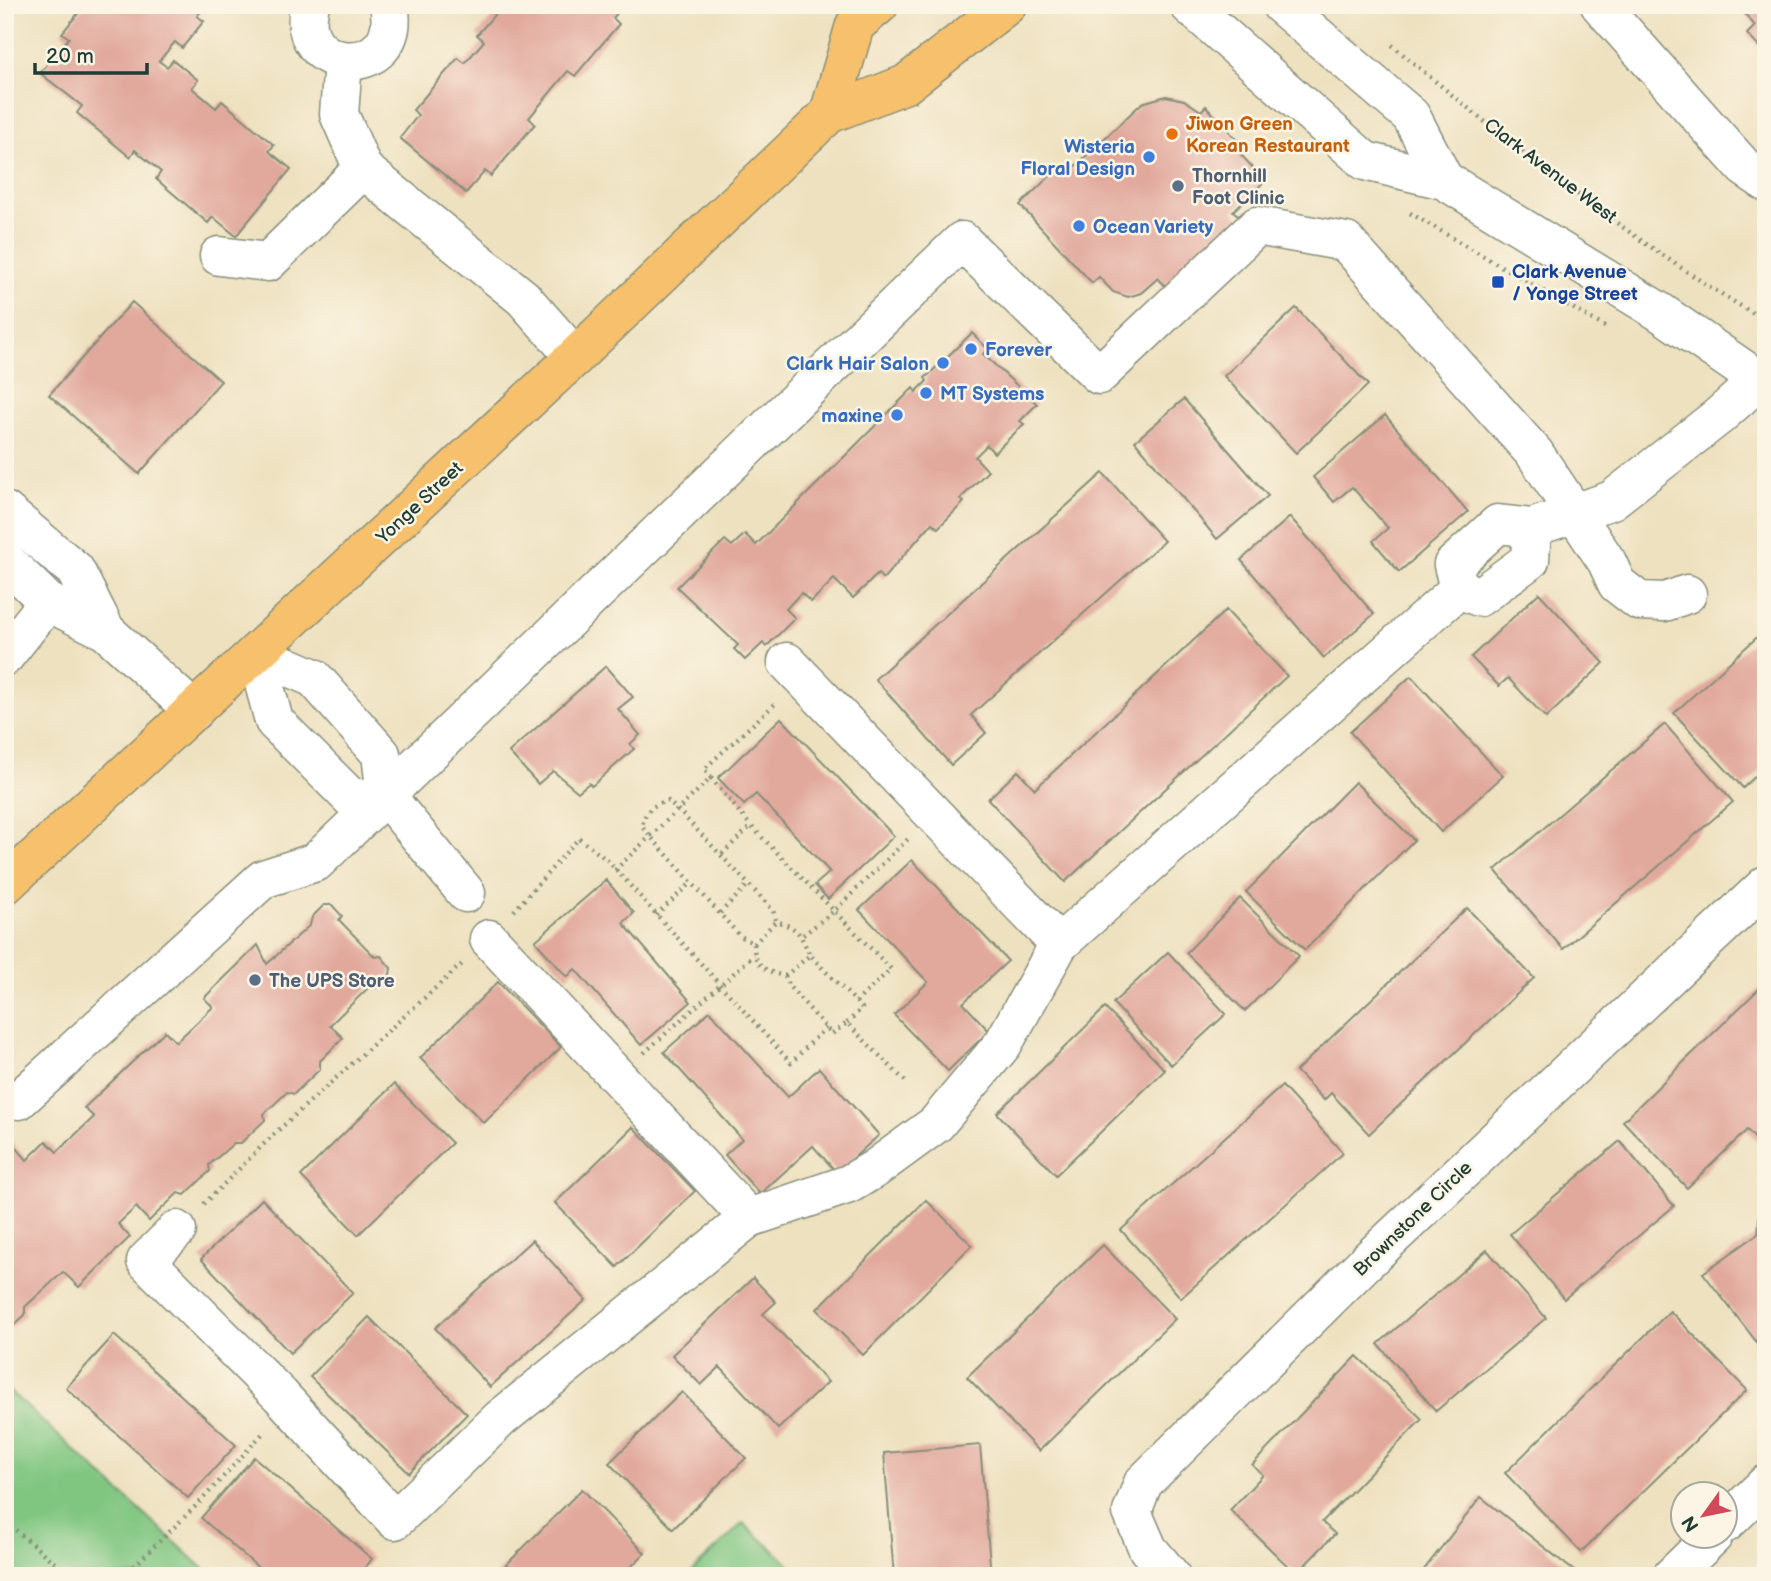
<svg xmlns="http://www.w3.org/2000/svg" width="1771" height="1581" font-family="'Balsamiq Sans',sans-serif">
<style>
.green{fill:#80c681;stroke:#50825a;stroke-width:2}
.building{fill:#e1a89c}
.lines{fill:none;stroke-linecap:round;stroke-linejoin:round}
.minor-casing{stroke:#868f7a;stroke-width:41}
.major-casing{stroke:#868f7a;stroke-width:41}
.path{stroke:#868f7a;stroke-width:4.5;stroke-dasharray:2 5;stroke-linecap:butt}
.minor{stroke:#fff;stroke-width:38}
.major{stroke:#f7c06c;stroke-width:38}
.food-dot{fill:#e8710a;stroke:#fcf5e5;stroke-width:2.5}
.shop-dot{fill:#3f7fe0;stroke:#fcf5e5;stroke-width:2.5}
.service-dot{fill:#5c6f8a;stroke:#fcf5e5;stroke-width:2.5}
.transit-dot{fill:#1a4fb4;stroke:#fcf5e5;stroke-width:2.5}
.labels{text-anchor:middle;stroke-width:5;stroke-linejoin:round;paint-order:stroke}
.food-label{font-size:19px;font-weight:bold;fill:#c56008;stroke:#fcf5e5;text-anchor:start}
.shop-label{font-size:19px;font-weight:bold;fill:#366cbe;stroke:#fcf5e5;text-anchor:end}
.street-label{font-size:19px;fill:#1f3d34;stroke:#fcf5e5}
.service-label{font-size:19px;font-weight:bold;fill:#4e5e75;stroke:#fcf5e5;text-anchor:start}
.transit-label{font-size:19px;font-weight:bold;fill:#164399;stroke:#fcf5e5;text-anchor:start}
</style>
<rect width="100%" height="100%" fill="#fcf5e5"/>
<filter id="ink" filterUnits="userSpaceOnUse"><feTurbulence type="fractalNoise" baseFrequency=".0143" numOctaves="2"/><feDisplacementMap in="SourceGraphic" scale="14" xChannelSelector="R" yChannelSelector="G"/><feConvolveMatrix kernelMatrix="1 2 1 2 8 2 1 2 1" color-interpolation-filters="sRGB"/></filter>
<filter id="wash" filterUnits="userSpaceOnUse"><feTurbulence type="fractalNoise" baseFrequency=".00686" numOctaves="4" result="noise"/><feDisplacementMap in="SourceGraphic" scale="28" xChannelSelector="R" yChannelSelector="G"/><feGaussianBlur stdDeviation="1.57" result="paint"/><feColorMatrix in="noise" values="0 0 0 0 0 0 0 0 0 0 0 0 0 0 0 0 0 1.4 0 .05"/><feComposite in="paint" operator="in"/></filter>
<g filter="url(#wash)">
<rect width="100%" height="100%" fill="#eee1c0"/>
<!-- green -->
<g class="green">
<path d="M5,1387L212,1576H5Z"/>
<path d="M743,1523L803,1576H687Z"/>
</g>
<g id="blocks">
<!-- building -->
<g class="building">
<path d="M85,5H206L197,16L204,21L182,48L175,42L159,61L167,67L173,60L198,80L192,88L216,108L222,101L274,145L269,151L291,169L236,236L213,217L208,223L156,179L161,172L135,150L130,157L77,113L82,106L40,73L69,38L62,33Z"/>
<path d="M513,5H624L613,18L619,24L602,44L575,76L568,71L529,118L535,124L491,176L485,171L466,193L400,138L418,115L413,110L458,58L465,63L484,41L477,35L500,8L506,13Z"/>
<path d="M1738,5H1766V45L1763,42L1758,46L1747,34L1755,26Z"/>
<path d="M1166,96L1184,100L1201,111L1206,106L1238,141L1232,145L1265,181L1233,211L1240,217L1165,286L1158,278L1141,293L1128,297L1113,292L1099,277L1092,283L1020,205L1060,166L1067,174L1142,103Z"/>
<path d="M132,302L221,381L139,474L49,395Z"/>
<path d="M1296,308L1368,385L1296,453L1224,376Z"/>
<path d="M972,333L988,349L983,354L1037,404L1020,421L1024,424L994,453L987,445L975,457L988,471L960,499L964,502L938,528L932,523L883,579L878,574L853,598L834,579L811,602L801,593L786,609L795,618L766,647L763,643L745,660L734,649L738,645L677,587L725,540L732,546L745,534L756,545L913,388L916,392L927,381L925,378Z"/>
<path d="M1184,399L1268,496L1217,539L1135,441Z"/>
<path d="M1385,415L1468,512L1399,572L1373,541L1388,528L1352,487L1334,502L1313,477Z"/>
<path d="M1103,473L1164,541L971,715L986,733L951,765L875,679Z"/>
<path d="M1290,517L1374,614L1324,658L1241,560Z"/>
<path d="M1539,593L1604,663L1546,718L1508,678L1499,686L1471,657Z"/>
<path d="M1226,610L1287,676L1065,882L988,799L1018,771L1035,789Z"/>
<path d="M1766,629V766L1743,788L1674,713Z"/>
<path d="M606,666L633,697L618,709L640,735L630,744L634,749L592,786L589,783L578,792L553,771L538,784L509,752Z"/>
<path d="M1411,676L1503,776L1441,832L1350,732Z"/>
<path d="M781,718L894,836L828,899L815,885L830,872L756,794L744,805L718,778Z"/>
<path d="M1665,724L1733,802L1563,949L1495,870Z"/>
<path d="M1355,782L1414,840L1305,950L1246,892Z"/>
<path d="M912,860L1008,961L963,1003L989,1031L948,1071L894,1015L928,982L859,910Z"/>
<path d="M606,880L634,913L623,923L691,1002L641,1045L575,969L567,977L535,941Z"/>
<path d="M1240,898L1299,956L1245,1011L1186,953Z"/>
<path d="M324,905H332L342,916L339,920L375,957L381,956L391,968L390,975L376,988L369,987L330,1025L343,1038L320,1061V1069L294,1094L287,1092L264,1114L265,1120L241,1143H234L209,1165L210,1171L185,1195L178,1193L149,1221L136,1207L118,1224L130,1237L79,1287L63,1272L25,1307V1315L11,1328H5V1134L27,1160L46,1141L57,1152L94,1117L84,1108L165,1031L176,1042L213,1007L204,998L258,945L267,964L310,925L312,917Z"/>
<path d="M1467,908L1534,978L1369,1134L1331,1093L1324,1100L1296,1071Z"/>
<path d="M1168,952L1226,1014L1171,1065L1113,1003Z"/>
<path d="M498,982L561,1047L484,1123L420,1058Z"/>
<path d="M1766,982V1141L1761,1145L1747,1130L1687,1188L1623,1121Z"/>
<path d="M1105,1008L1165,1070L1056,1175L997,1113Z"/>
<path d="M710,1011L788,1097L819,1068L879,1135L837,1173L813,1146L760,1194L725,1155L742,1139L664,1052Z"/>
<path d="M394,1084L452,1143L358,1235L301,1176Z"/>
<path d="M1282,1086L1343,1153L1181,1298L1121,1230Z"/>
<path d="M633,1127L695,1191L617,1267L555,1203Z"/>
<path d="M1620,1141L1674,1206L1564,1299L1510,1234Z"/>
<path d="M262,1199L353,1293L290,1353L201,1259Z"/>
<path d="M926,1200L972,1245L863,1355L817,1309Z"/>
<path d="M1766,1214V1354L1703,1273L1758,1234L1759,1217Z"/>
<path d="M532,1240L586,1300L490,1387L435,1328Z"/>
<path d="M1103,1245L1175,1319L1039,1451L967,1377Z"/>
<path d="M1487,1250L1546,1318L1436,1411L1378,1344Z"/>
<path d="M753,1278L776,1302L763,1314L828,1382L778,1429L720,1367L701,1385L672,1355Z"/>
<path d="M1670,1311L1747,1390L1581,1552L1505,1473Z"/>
<path d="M369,1317L467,1414L409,1473L310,1377Z"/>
<path d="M114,1335L236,1445L188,1498L66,1388Z"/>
<path d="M1357,1356L1422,1419L1322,1522L1335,1534L1296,1574L1230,1510L1263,1475L1252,1465Z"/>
<path d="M682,1392L746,1458L673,1529L609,1463Z"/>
<path d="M980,1445L991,1576H894L884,1453Z"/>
<path d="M254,1457L372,1559L358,1576H268L201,1518Z"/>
<path d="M582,1489L645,1553L622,1576H495Z"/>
<path d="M1481,1497L1574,1571L1571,1576H1419Z"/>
</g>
</g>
</g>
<g filter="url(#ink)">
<use href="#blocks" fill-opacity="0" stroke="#868f7a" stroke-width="2"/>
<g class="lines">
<defs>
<g id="minor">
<path d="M310,5C290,75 405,83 389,5"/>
<path d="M1189,5L1365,161L1444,180L1660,312L1766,385"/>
<path d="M1281,5L1411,116L1444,180"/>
<path d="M1600,5L1744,167L1766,182"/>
<path d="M343,62L339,114L363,169L523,298L575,357"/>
<path d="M219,256L268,262L363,169"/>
<path d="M5,511L75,570L106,631L194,711"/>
<path d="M5,560L48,602"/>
<path d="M1459,589L1453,565L1498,524L1532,528L1612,500L1719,416L1766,374"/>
<path d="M1459,589L1479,597L1530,560L1532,528"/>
<path d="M256,653L314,678L381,754L386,796L466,893"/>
<path d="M256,653L274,721L352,799L386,796"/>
<path d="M5,656L48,602L106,631"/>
<path d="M787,662L1059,944"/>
<path d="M489,939L749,1218"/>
<path d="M19,1100L263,879L316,862L962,241L1099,375L1257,226L1346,242L1535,454L1607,562L1617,584L1639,601L1665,602L1687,594"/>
<path d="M177,1230L146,1261L280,1395L395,1520L501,1418L749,1218L849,1184L876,1168L936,1124L1003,1044L1059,944L1459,589"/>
<path d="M1726,1523L1766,1484"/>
<path d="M1171,1576L1148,1549L1132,1512L1143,1483L1365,1263L1766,885"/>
<path d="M1672,1576L1713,1536"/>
</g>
<g id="major">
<path d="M829,114L855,25L879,5"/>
<path d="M5,885L575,357L829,114L906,84L1007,5"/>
</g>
</defs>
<!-- minor casing -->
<use href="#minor" class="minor-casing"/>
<!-- major casing -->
<use href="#major" class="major-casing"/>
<!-- path -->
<g class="path">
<path d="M1392,45C1506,141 1637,246 1766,321"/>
<path d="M1410,213L1605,327"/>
<path d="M711,778L751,826"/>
<path d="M722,854L751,826L891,969L856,1002"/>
<path d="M615,870L711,778L704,769L776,703"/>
<path d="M514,911L579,838L608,861L791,1063L826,1027"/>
<path d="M720,913L749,884"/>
<path d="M656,915L691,883"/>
<path d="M803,935L834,911L908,839"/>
<path d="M754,944L776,921"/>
<path d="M785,976L810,955"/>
<path d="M847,1023L862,1008C853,998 814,961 809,953C799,933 800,929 776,921L773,910L679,811L668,801C652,805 645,810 642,827L739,935L754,944C753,965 766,972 785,976L788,985L832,1034L847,1023L907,1083"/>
<path d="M644,1053L754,955"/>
<path d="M204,1204L273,1135L462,964"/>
<path d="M5,1521L70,1576"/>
<path d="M124,1576L201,1501L265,1431"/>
</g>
<!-- minor -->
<use href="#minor" class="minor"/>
<!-- major -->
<use href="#major" class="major"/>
</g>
</g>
<!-- markers -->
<circle class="food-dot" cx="1172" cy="134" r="7"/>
<g class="shop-dot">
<circle cx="1149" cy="157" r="7"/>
<circle cx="1079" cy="226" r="7"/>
<circle cx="971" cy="349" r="7"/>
<circle cx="943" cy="363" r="7"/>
<circle cx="926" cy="393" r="7"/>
<circle cx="897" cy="415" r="7"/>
</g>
<g class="service-dot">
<circle cx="1178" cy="186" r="7"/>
<circle cx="255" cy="980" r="7"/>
</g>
<rect class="transit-dot" x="1491" y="275" width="14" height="14" rx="3.5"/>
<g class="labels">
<!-- food labels -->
<g class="food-label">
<text x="1186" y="130">Jiwon Green<tspan x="1186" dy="22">Korean Restaurant</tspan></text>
</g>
<!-- shop labels -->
<g class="shop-label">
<text x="1135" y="153">Wisteria<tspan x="1135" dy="22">Floral Design</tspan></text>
<text x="1093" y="233" text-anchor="start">Ocean Variety</text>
<text x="985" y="356" text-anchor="start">Forever</text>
<text x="929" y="370">Clark Hair Salon</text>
<text x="940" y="400" text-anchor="start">MT Systems</text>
<text x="883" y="422">maxine</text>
</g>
<!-- street labels -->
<g class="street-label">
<text transform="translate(1551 170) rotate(37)" y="7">Clark Avenue West</text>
<text transform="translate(419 502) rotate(-43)" y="7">Yonge Street</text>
<text transform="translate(1412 1218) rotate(-44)" y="7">Brownstone Circle</text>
</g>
<!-- service labels -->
<g class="service-label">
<text x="1192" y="182">Thornhill<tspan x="1192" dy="22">Foot Clinic</tspan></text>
<text x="269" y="987">The UPS Store</text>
</g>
<!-- transit labels -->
<g class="transit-label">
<text x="1512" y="278">Clark Avenue<tspan x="1512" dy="22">/ Yonge Street</tspan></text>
</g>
</g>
<!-- margin -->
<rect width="1771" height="1581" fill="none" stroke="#fcf5e5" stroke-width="28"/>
<!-- north arrow -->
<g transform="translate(1704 1515) rotate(237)"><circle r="33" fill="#fcf5e5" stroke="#a4ab9e" stroke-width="2"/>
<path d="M0-5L12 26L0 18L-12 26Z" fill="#d1495b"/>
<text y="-10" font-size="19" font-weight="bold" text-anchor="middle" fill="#1f3d34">N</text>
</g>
<!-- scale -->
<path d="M35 63v10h112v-10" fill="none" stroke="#1f3d34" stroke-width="3.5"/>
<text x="46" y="63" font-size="21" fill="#1f3d34" stroke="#fcf5e5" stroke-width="5" paint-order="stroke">20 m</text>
</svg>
